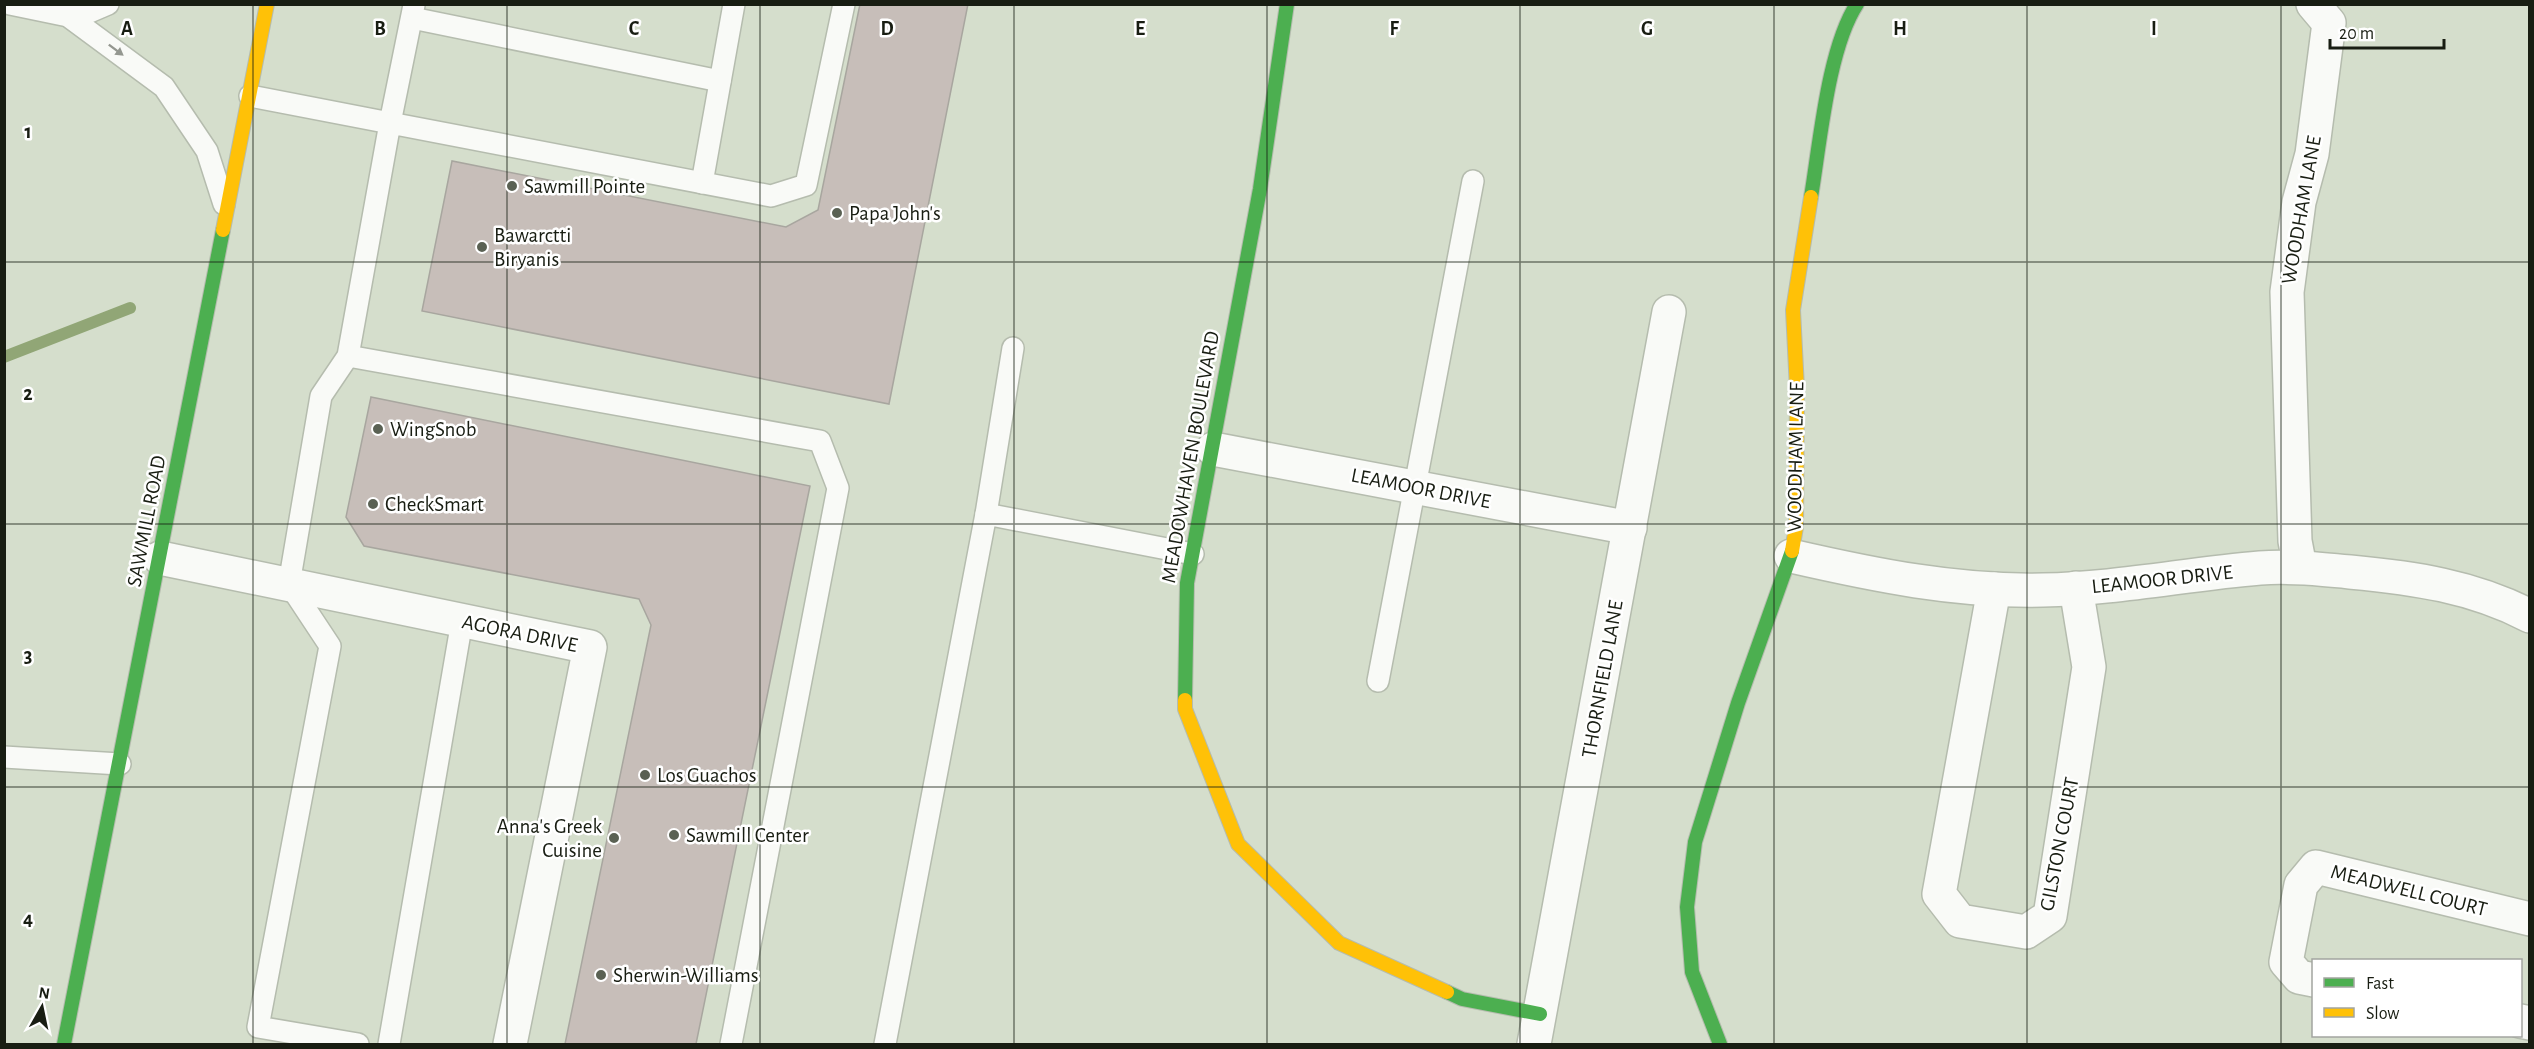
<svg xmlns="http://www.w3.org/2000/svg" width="2534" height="1049" font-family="'Alegreya Sans',sans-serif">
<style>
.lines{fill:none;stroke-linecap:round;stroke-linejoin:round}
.stream{stroke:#91a676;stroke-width:12}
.building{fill:#c7beb9;stroke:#a8a69f;stroke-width:1.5}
.lane-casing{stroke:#b5bcae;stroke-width:24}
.street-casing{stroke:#b5bcae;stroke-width:36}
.fast-casing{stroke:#b5bcae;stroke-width:16}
.slow-casing{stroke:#b5bcae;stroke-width:16}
.lane{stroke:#f9faf7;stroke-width:21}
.street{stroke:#f9faf7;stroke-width:33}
.fast{stroke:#4caf50;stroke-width:14}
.slow{stroke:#ffc107;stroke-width:14}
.oneway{fill:#949790}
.grid{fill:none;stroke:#181d12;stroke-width:1.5;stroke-opacity:0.55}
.poi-dot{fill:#5a6153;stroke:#fff;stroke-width:2}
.labels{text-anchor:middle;stroke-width:5;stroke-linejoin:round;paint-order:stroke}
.poi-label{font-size:21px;fill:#181d12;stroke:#fff;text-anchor:start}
.street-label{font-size:21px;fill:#181d12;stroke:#fff}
.grid-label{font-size:20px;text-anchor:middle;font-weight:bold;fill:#181d12;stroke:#fff;stroke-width:5;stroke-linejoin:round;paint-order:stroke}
</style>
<rect width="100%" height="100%" fill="#d5decc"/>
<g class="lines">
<!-- stream -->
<path class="stream" d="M4,357L130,308"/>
</g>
<!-- building -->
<g class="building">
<path d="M860,4H968L889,404L422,311L452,161L786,227L818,210Z"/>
<path d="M371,397L810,486L696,1044H565L651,625L639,599L364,546L346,517Z"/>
</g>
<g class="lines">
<defs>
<g id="lane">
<path d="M10,4L68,16L164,87L207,151L224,204"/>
<path d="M68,16L87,13L108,4"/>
<path d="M412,18L720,81"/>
<path d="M250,96L390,123L414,5"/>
<path d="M702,183L734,4"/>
<path d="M348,356L820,441L838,488L731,1044"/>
<path d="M986,514L1013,348"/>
<path d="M1378,681L1473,181"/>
<path d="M4,757L120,764"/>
<path d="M358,1044L258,1027L330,646L289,584L321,396L348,356L390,123L771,196L806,185L844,4"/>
<path d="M389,1044L462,621"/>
<path d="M885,1044L986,514L1193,554"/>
</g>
<g id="street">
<path d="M1213,449L1630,528"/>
<path d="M1791,556C1874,575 1957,592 2043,590C2115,589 2187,574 2260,568C2290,566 2320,569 2350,572C2414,578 2472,586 2530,616"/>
<path d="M160,558L590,647L510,1044"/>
<path d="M2300,567L2295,541L2287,292L2299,202L2312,154L2329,23L2313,4"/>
<path d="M1994,589L1939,894L1960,921L2026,932L2050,916L2089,667L2076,588"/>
<path d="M2314,980L2299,977L2286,962L2301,885L2316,867L2530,919"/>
<path d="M2520,1021L2530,1023"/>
<path d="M1534,1044L1669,312"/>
</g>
<g id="fast">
<path d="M1811,197C1820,143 1828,48 1857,4"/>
<path d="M1185,700L1187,583L1260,189L1287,4"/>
<path d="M1447,992L1462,999L1540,1014"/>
<path d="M64,1044L223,230"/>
<path d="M1720,1044L1692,972L1687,907L1695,842L1738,703L1792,551"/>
</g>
<g id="slow">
<path d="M223,230L267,4"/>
<path d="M1792,551L1796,527L1797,389L1793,310L1811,197"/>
<path d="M1185,700V709L1238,844L1339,943L1447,992"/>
</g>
</defs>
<!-- lane casing -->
<use href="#lane" class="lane-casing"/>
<!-- street casing -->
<use href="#street" class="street-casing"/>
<!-- fast casing -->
<use href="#fast" class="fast-casing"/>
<!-- slow casing -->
<use href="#slow" class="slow-casing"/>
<!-- lane -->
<use href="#lane" class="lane"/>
<!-- street -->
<use href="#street" class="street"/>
<!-- fast -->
<use href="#fast" class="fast"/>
<!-- slow -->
<use href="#slow" class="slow"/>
</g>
<!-- one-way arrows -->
<defs><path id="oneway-solid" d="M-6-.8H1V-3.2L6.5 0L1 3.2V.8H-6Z" transform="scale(1.5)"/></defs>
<use class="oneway" href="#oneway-solid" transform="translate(116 50) rotate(37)"/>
<!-- grid -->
<path class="grid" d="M253,4V1044M507,4V1044M760,4V1044M1014,4V1044M1267,4V1044M1520,4V1044M1774,4V1044M2027,4V1044M2281,4V1044M4,262H2530M4,524H2530M4,787H2530"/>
<!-- markers -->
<g class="poi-dot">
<circle cx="512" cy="186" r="6"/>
<circle cx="837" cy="213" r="6"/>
<circle cx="482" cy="247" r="6"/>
<circle cx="378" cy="429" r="6"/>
<circle cx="373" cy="504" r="6"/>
<circle cx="645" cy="775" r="6"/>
<circle cx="674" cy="835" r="6"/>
<circle cx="614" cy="838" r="6"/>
<circle cx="601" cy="975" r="6"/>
</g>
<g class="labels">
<!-- poi labels -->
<g class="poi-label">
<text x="524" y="193">Sawmill Pointe</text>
<text x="849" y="220">Papa John's</text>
<text x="494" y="242">Bawarctti<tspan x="494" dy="24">Biryanis</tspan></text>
<text x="390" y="436">WingSnob</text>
<text x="385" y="511">CheckSmart</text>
<text x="657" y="782">Los Guachos</text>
<text x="602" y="833" text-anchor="end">Anna's Greek<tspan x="602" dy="24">Cuisine</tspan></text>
<text x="686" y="842">Sawmill Center</text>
<text x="613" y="982">Sherwin-Williams</text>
</g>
<!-- street labels -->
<g class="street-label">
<text transform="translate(2301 210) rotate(-80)" y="7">WOODHAM LANE</text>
<text transform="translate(1190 457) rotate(-80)" y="7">MEADOWHAVEN BOULEVARD</text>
<text transform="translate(1795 457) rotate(-89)" y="7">WOODHAM LANE</text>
<text transform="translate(1421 488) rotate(11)" y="7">LEAMOOR DRIVE</text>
<text transform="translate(146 521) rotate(-79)" y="7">SAWMILL ROAD</text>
<text transform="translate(2162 579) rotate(-6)" y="7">LEAMOOR DRIVE</text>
<text transform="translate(520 633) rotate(12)" y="7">AGORA DRIVE</text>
<text transform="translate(1602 679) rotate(-80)" y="7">THORNFIELD LANE</text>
<text transform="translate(2059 844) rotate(-79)" y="7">GILSTON COURT</text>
<text transform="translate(2409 890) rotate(14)" y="7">MEADWELL COURT</text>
</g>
</g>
<g class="grid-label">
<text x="127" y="35">A</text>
<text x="380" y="35">B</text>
<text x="634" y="35">C</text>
<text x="887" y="35">D</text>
<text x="1140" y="35">E</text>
<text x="1394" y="35">F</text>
<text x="1647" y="35">G</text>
<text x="1900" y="35">H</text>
<text x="2154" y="35">I</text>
<text x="28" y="138">1</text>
<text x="28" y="400">2</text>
<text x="28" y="662">3</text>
<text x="28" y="925">4</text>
</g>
<!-- border -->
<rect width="2534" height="1049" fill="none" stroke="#181d12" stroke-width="12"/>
<!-- legend -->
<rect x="2312" y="959" width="210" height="78" fill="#ffffff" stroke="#a3a5a0" stroke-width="1.5"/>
<rect x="2324" y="978" width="30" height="9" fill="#4caf50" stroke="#a3a5a0" stroke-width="1.5"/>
<text x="2366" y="989" font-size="18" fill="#181d12">Fast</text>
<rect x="2324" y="1008" width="30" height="9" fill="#ffc107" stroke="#a3a5a0" stroke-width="1.5"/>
<text x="2366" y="1019" font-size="18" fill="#181d12">Slow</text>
<!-- north arrow -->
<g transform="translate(42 1007) rotate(9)" stroke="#ffffff" stroke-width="4.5" paint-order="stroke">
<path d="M0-4.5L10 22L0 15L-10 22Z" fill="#181d12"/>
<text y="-9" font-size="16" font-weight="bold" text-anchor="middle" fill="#181d12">N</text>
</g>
<!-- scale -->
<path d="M2330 39v9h114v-9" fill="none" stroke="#181d12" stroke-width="3"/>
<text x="2339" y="39" font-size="18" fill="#181d12" stroke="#ffffff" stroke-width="4.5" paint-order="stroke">20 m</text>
</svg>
